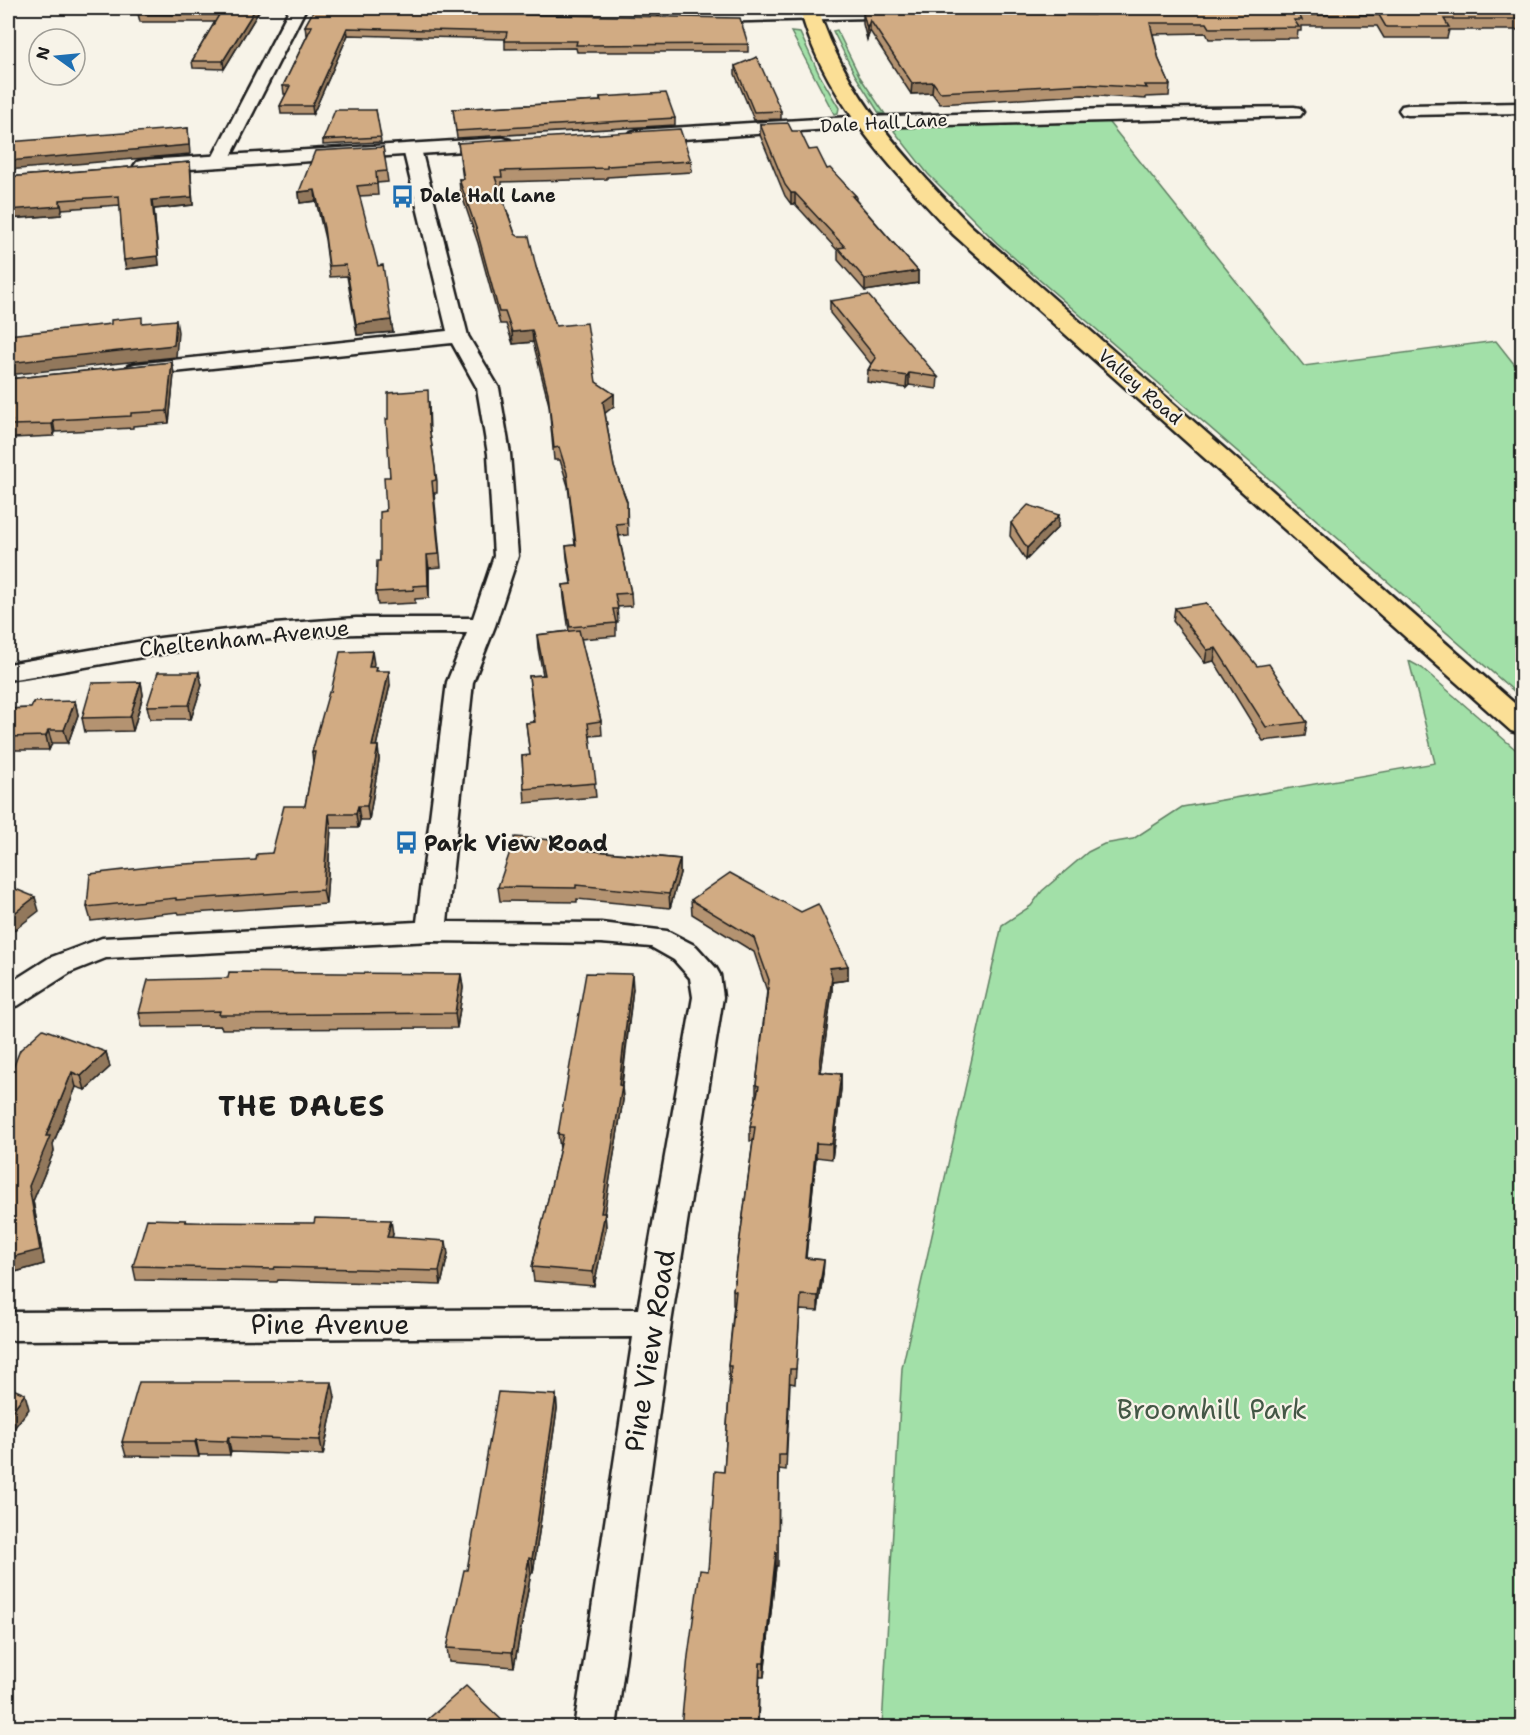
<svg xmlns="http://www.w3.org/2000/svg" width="1530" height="1735" font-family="'Shantell Sans',sans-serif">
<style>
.green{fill:#a2e0a8;stroke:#5f7e62;stroke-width:1.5}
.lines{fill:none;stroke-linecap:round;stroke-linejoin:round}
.minor-casing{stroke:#1c1c1c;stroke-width:5}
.tertiary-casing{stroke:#1c1c1c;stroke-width:5}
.primary-casing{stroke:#1c1c1c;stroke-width:5}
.minor{fill:#f7f3e8;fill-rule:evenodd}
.tertiary{fill:#f7f3e8;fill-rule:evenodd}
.primary{fill:#fbdf96;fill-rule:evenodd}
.wall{fill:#b49371;stroke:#1c1c1c;stroke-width:1.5}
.shaded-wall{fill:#92785c;stroke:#1c1c1c;stroke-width:1.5}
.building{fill:#d1ab83;stroke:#1c1c1c;stroke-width:1.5}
.labels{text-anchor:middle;stroke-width:4.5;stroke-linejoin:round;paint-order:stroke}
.far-street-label{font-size:18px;fill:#1c1c1c;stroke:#f7f3e8}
.far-poi-label{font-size:18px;font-weight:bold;fill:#1c1c1c;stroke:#f7f3e8;text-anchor:start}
.street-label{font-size:22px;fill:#1c1c1c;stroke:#f7f3e8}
.poi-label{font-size:22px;font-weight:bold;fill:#1c1c1c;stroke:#f7f3e8;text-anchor:start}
.near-street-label{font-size:27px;fill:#1c1c1c;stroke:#f7f3e8}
.near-park-label{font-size:27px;fill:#445746;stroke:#f7f3e8}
.district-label{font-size:28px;font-weight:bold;letter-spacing:1.5px;fill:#1c1c1c;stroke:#f7f3e8}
</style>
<rect width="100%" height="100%" fill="#f7f3e8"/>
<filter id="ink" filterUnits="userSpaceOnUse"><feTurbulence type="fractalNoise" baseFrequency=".0167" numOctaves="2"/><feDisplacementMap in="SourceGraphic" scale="12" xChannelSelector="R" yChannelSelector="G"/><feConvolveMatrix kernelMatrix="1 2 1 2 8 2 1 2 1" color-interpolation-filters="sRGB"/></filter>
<g filter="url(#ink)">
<!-- green -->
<g class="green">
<path d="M837,30L860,77L885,114L879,113L855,75L833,31Z"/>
<path d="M791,32L800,33L820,76L839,108L838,113L834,114Z"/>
<path d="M1106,119L1304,366L1496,341L1522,374V698L997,243L928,174L894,131L903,124Z"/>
<path d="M1409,661L1422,668L1522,755V1727H882L902,1368L1002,925L1031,906L1042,891L1088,852L1104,844L1133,839L1182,807L1435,763Z"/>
</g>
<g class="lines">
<defs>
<g id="minor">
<path d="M290,8H306L229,160L226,164H214L211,160Z"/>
<path d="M1522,103V113L1408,115L1402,114L1399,110L1402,106L1408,105Z"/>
<path d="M1294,107L1300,108L1303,112L1300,116L867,127L861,126L858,122L861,118L867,117L1106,109Z"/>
<path d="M412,144L418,145L421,149L468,336L499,388L510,454L518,556L495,626L473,682L447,922L601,923L667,931L696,946L716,968L720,975L723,997L671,1323L616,1728H574L633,1337L8,1340V1312L638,1309L693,997L690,978L674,960L651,947L601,943L431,941L106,958L71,972L19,1005L8,1008V984L49,958L102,938L417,922L447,682L467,633C389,633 312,633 234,643C158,652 83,669 8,680V664L160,638L275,624L356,618H473L494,556L488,454L477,388L452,343L135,376L128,374L124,370L128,366L135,364L447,331L403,149L406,145Z"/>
</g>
<g id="tertiary">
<path d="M374,8H444L451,9L454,13L451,17L445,18L383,13L377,12Z"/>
<path d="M907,8L913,9L916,13L913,17L667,23L661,22L658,18L661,14L667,13Z"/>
<path d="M976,8H1214L1211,12L1205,13L982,17L976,16L973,12Z"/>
<path d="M867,116L874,118L877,122L874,126L638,142L631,140L628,136L631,132L638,130Z"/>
<path d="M503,138L510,140L513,144L510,148L144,172L137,170L134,166L137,162L144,160Z"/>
</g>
<path id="primary" d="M800,8H818C845,95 908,161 970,225L1522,710V734L1511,731L954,235C894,171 821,96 800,8Z"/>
</defs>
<!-- minor casing -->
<use href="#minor" class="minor-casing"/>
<!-- tertiary casing -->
<use href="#tertiary" class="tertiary-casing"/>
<!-- primary casing -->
<use href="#primary" class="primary-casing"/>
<!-- minor -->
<use href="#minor" class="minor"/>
<!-- tertiary -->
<use href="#tertiary" class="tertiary"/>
<!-- primary -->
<use href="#primary" class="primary"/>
</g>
<!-- wall -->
<g class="wall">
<path d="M137,8H261L224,69L193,68L192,61L215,22H140L138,14L143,8Z"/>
<path d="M315,8L748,44V52H577L576,48L505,49V39L348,35L313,114H281L280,106L286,94H284L283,86L308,34H306L305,26Z"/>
<path d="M478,8H735V10L670,11Z"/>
<path d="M1092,8H1522V30H1449L1447,38H1384L1377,26H1301V31H1298L1297,38L1209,39L1206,33L1153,34L1159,60L1170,85L1169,96L1146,97V99L1082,95L940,104L932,93L911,94L870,31L867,40L863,24V13L1092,15Z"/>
<path d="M735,66L781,111V119L754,120L735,74Z"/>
<path d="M600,97L675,118V125L457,138L453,109L600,101Z"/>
<path d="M376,110L381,142L323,145V140Z"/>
<path d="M760,124L792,131L827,169L856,196V200L918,271V283L865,291L838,260V251L795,204H791L785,196L760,135Z"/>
<path d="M458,143L691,161L692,172L607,177V179L502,182V188H499L515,234L536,267L556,326L596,382L614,394V406L605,413L614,467L627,502L628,535L619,536L631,593L632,606L617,607L618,622H616V636L581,639L601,721L602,735L590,736L596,797L525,803L522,756H530L526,723L534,722L529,676L543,675L538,648L537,635L569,631L564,598L563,585L571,584L567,558L566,546L575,545L568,486L560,460H554L549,405L533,342L513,344L506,324H500L478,243L460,190L459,179H463Z"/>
<path d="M383,147L388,182L377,183L378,195L359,196L391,320L393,332L357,335L347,276L330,277L325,239L316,201L300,203L299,192Z"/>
<path d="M190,162L193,205L154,209L159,265L126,269L124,260L120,205L62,209L61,215L8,219V177Z"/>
<path d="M830,301L938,377L937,389L909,385L906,388L867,382L868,370L871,364L830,313Z"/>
<path d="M172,362L174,374L169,423L133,426V428L55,432L54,436L13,438L12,434H8V379Z"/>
<path d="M429,402L430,433L437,481V493H434L441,567L429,568V598L415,599V603L378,605L376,592L390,477L388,419Z"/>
<path d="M1011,523L1058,527L1026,560L1010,536Z"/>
<path d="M1175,608L1307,722L1305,736L1263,741L1214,661L1205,663L1173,621Z"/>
<path d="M372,651L373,667H376L377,671L390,685L376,746H378L379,760L369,820H360L358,828H331L326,904L179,914L178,912L91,921L87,907L256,860L272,853L305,806L313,763L312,752L331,692Z"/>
<path d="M141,682L143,695L133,731L85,732L82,718Z"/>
<path d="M202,685L191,719H150L147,706Z"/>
<path d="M75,701L78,715L68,743H52L49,750H10L8,757V709L31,708Z"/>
<path d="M552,844L586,850L680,859V873L670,908L577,899V902L500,901L498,887Z"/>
<path d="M691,900L848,966V980L832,982V991L821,1072L841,1074V1089L832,1159L816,1157L806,1258L824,1260L823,1274L818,1311L800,1310L795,1384L790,1383L786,1470L779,1469L778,1566H776L764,1677H760L708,1571L724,1472L730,1381H729L728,1366L734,1305H733V1290L753,1141H750V1127L756,1099V1085L767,991L754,952L692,914Z"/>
<path d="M461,974L463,988L457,1028L222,1029L221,1026L142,1027L139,1013Z"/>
<path d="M633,988L622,1086L623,1100L604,1213H605L606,1228L594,1286L534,1281L532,1267L560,1149L558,1134Z"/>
<path d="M106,1052L110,1067L85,1090L76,1087L53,1144L54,1151L33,1201L44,1264L8,1274V1081Z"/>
<path d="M186,1220L187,1222L393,1234L392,1238L448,1254L441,1285L278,1280L277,1282L136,1280L133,1266Z"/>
<path d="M556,1395L557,1409L533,1573H531L514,1667L449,1662L447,1648L467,1570Z"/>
<path d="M335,1397L323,1455L231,1452L230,1455H199V1457L126,1456L122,1442Z"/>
</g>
<!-- shaded-wall -->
<g class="shaded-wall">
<path d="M256,8H261L224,69L223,61Z"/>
<path d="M870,20V31L867,40V29Z"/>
<path d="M347,28L348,35L313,114L312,106Z"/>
<path d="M933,82L932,93L911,94L912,83Z"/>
<path d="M188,128L190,154L8,170V161Z"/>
<path d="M190,162L193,205L154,209L159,265L126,269L124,260L152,200Z"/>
<path d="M315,190L316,201L300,203L299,192Z"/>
<rect x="791" y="193" width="4" height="11"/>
<path d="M60,200L62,209L61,215L8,219V210Z"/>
<path d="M918,271V283L865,291V279Z"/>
<path d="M176,320L178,332L176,357L8,375V363Z"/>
<path d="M391,320L393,332L357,335L356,324Z"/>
<path d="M532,330L533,342L513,344L512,332Z"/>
<path d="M172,362L174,374L169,423L167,411Z"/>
<path d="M909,373V385L906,388L907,376Z"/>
<path d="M614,394V406L604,414L603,402Z"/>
<path d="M53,420L55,432L54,436L52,424Z"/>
<path d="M1059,515L1058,527L1026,560L1027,548Z"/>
<path d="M427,555L429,568V598L428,585Z"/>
<path d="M1216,648L1214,661L1205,663L1207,650Z"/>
<path d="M372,651L374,664L370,680L369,667Z"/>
<path d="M389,671L390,685L373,760L372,746Z"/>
<path d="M199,672L202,685L191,719L189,705Z"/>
<path d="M141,682L143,695L133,731L130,717Z"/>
<path d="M75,701L78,715L68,743L64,730Z"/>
<path d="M48,730L52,743L49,750L46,736Z"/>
<path d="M8,741L10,750L8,757Z"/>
<path d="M378,746L379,760L369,820L367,806Z"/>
<path d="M358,806L360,820L358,828L356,814Z"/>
<path d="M329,814L331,828L326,904L323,890Z"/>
<path d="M680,859V873L670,908L669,894Z"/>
<path d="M35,897L39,911L8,935V918Z"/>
<path d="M848,966V980L832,982V991L819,1087V1072L829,968Z"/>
<path d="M461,974L463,988L457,1028L455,1013Z"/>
<path d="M632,974L633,988L620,1096L622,1086L623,1100L602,1227L601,1213L619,1085Z"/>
<path d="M106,1052L110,1067L85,1090L81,1076Z"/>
<path d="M72,1072L76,1087L53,1144L54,1151L33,1201L44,1264L8,1274V1258L29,1186L46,1136Z"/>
<path d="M841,1074V1089L832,1159V1144Z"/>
<path d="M816,1143V1157L804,1273L805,1258Z"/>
<path d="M605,1213L606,1228L594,1286L593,1272Z"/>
<path d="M391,1220L393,1234L389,1251L387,1237Z"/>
<path d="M446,1241L448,1254L441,1285L439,1271Z"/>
<path d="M824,1260L823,1274L818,1311V1296Z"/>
<path d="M332,1382L335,1397L323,1455L320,1440Z"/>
<path d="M25,1394L29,1409L8,1436V1416Z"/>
<path d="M556,1395L557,1409L533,1573L532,1559Z"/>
<path d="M228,1437L231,1452L230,1455L227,1441Z"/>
<path d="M196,1440L199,1455V1457L195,1442Z"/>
<path d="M776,1552V1566L764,1677V1663Z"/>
<path d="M529,1558L531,1573L514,1667L512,1652Z"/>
<path d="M760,1663L758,1728H757Z"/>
</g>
<!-- building -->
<g class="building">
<path d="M143,8H256L223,61H192L219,15L138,14Z"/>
<path d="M315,8H380L485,14L740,18L748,44L576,45L577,41H505L507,32L347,28L312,106H280L290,86H283L312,26H305Z"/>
<path d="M1092,8H1522V19H1444L1449,27H1386L1379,15H1299L1302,20H1294L1299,27L1210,28L1207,23H1150L1159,60L1170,85H1145L1147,88L1083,84L940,92L933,82L912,83L870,20L867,29L863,13L1027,9L1029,14L1094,15Z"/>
<path d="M757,57L781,111L754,112L735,66Z"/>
<path d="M666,93L675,118L456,131L453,109L601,101L600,97Z"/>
<path d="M335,110H376L381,137L323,140Z"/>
<path d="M788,123L792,131H800L809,150L817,149L827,169L830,168L856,196H852L918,271L865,279L838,248L845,247L795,193H791L785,185L760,124Z"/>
<path d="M188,128L189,145L8,161V142Z"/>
<path d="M680,129L691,161L607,166V168L501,171L502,177H495L515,234L518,236H529L536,267L556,326L587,323L596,382L614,394L603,402L614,467L627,502V523L616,524L631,593L615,594L618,609H613L616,623L570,627L563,585L572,584L566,546L576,545L567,473L559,447L554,448L548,393L532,330L512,332L505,312H499L477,231L459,179H464L458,143Z"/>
<path d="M383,147L387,171L376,172L377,184L357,186L378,266L383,265L391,320L356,324L346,265L329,266L324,228L315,190L299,192L315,151Z"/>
<path d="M190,162L192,197L152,200L158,256L124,260L119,196L60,200V206L8,210V177Z"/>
<path d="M868,295L938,377L909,373L907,376L868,370L876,358L830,301Z"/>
<path d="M142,317V323L176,320L174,345L8,363V335L111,324V320Z"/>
<path d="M172,362L167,411L131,413V416L53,420L52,424L10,425L12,421H8V379Z"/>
<path d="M428,390L429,426L435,468L436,480L432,481L439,554L427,555L428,585L413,586L414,590L376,592L377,561H380V512L386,511L384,477H390L386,419H388V393Z"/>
<path d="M1028,505L1059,515L1027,548L1011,523Z"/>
<path d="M1206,603L1257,666L1269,664L1307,722L1266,727L1216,648L1207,650L1175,608Z"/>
<path d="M579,630L601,721L588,723L596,783L524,789L522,756L530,755L526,723L535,722L529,676L545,675L537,635Z"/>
<path d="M372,651L369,667H376L375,671H389L372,746H378L367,806H358L356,814H329L323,890L176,900V898L87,907L90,874L167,865L256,860L257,854L272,853L284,806H305L315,752H312L329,692H331L340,652Z"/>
<path d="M158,672H199L189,705L147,706Z"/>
<path d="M141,682L130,717L82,718L92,683Z"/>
<path d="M75,701L64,730H48L46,736L8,737V709L31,708L34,702Z"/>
<path d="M515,837L552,840L550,844L585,846L584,850L680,859L669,894L576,885V888L498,887Z"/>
<path d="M730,873L801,912L818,904L848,966L829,968L832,977L819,1072L841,1074L832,1144L816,1143L805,1258L824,1260L818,1296L801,1295L796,1369H790L786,1455H779L778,1552H776L764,1663H760L757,1728H681L688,1656L700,1570L708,1571L715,1471L724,1472L731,1366H728L736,1291L733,1290L755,1127H750L759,1086L756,1085L769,980L754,938L691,900Z"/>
<path d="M8,886L35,897L8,918Z"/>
<path d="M229,972L461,974L455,1013L219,1015L220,1011L139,1013L148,980L228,978Z"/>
<path d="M586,973L632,974L619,1085L622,1086L601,1213H605L593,1272L532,1267L563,1135L558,1134Z"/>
<path d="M43,1029L106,1052L81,1076L72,1072L46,1136H50L29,1186L40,1250L8,1258V1081L20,1050Z"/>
<path d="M315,1218L391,1220L387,1237L446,1241L439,1271L275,1267L274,1269L133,1266L147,1219L186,1220L185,1222L314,1223Z"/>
<path d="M139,1382H332L320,1440L228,1437L227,1441L196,1440L195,1442H122Z"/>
<path d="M8,1387L25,1394L8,1416Z"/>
<path d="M498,1392L556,1395L532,1559L529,1558L512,1652L447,1648L464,1570H467Z"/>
<path d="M466,1686L510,1728H418Z"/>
</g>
</g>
<!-- icons -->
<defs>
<symbol id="bus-bare" viewBox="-9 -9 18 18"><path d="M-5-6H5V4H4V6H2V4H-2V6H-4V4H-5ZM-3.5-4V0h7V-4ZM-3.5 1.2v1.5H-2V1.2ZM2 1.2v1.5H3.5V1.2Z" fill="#1f6fb2" stroke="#f7f3e8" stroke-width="2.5" paint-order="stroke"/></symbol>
</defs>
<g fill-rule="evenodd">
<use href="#bus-bare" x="386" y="180" width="33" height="33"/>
<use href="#bus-bare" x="390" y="826" width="33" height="33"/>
</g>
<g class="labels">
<!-- far-street labels -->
<g class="far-street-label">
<text transform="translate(884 123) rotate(-3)" y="6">Dale Hall Lane</text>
<text transform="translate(1140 387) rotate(41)" y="6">Valley Road</text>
</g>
<!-- far-poi labels -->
<g class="far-poi-label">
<text x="420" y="202">Dale Hall Lane</text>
</g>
<!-- street labels -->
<g class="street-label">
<text transform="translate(244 638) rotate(-6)" y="8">Cheltenham Avenue</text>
</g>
<!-- poi labels -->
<g class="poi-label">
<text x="424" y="851">Park View Road</text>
</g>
<!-- near-street labels -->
<g class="near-street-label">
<text x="330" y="1334">Pine Avenue</text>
<text transform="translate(650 1351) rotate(-81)" y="9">Pine View Road</text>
</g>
<!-- near-park labels -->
<g class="near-park-label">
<text x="1212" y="1419">Broomhill Park</text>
</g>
<!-- district labels -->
<g class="district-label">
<text x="302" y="1116">THE DALES</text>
</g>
</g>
<!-- margin -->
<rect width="1530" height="1735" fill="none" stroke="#f7f3e8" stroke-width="30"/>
<rect x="15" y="15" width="1500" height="1705" fill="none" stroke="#1c1c1c" stroke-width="2" filter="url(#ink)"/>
<!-- north arrow -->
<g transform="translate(57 57) rotate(285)"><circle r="28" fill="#f7f3e8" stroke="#9f9d96" stroke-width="1.5"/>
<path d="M0-4.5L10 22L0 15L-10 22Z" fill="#1f6fb2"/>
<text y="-9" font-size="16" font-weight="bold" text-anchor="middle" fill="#1c1c1c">N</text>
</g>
</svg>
